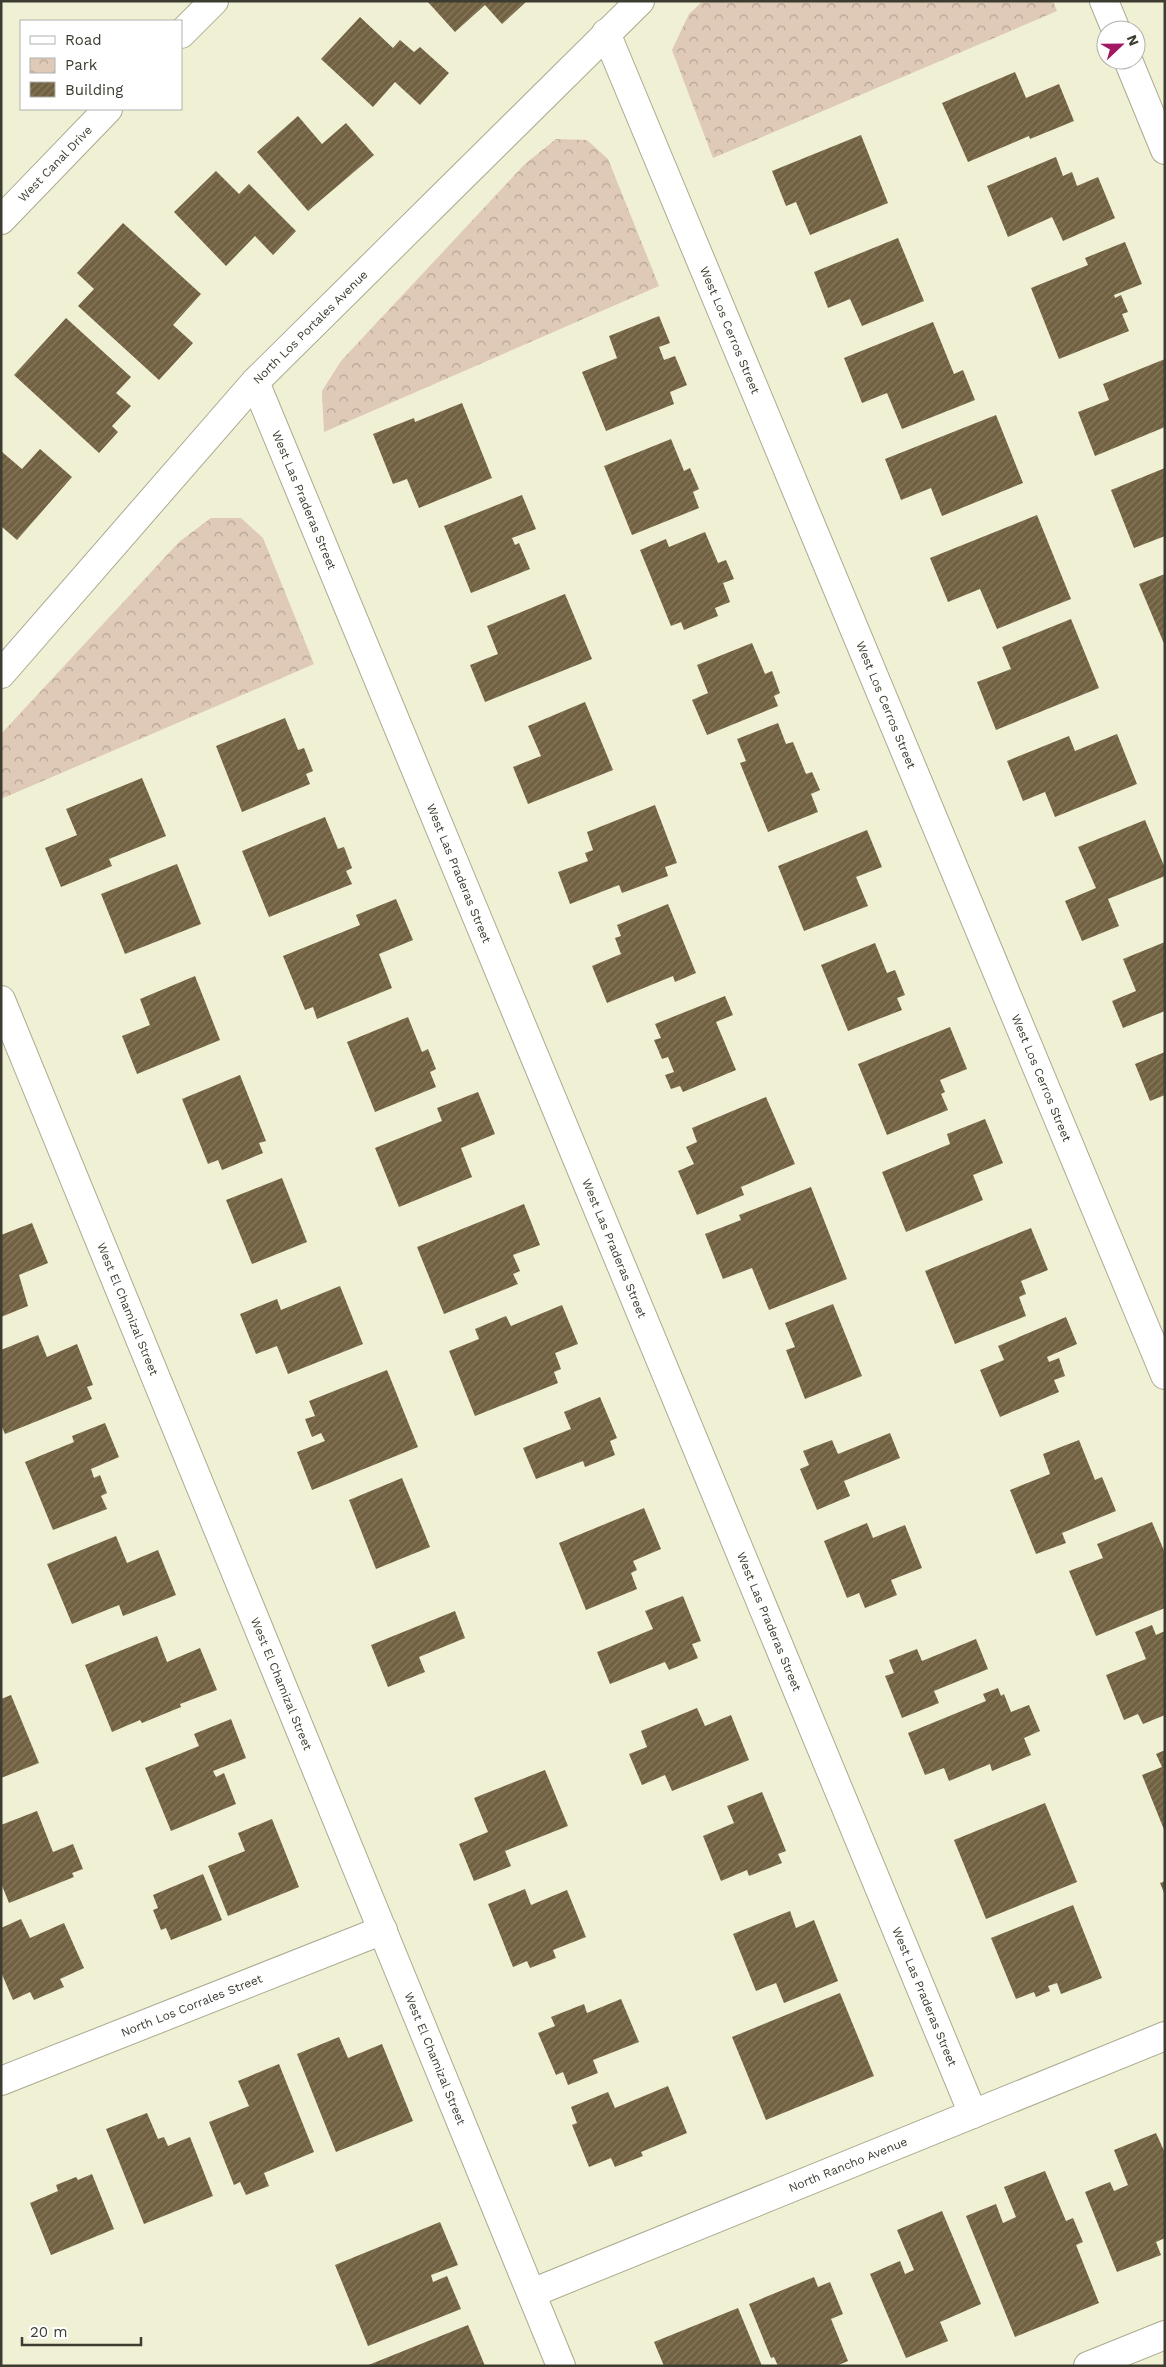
<svg xmlns="http://www.w3.org/2000/svg" width="1166" height="2367" font-family="'Work Sans',sans-serif">
<style>
.park{fill:url(#park-crowns)}
.building{fill:url(#building-hatch)}
.lines{fill:none;stroke-linecap:round;stroke-linejoin:round}
.street-casing{stroke:#abaa91;stroke-width:30}
.street{stroke:#fff;stroke-width:28}
.labels{text-anchor:middle;stroke-width:5;stroke-linejoin:round;paint-order:stroke}
.street-label{font-size:12px;fill:#3c3c31;stroke:#fff}
</style>
<defs>
<pattern id="park-crowns" width="20" height="18" patternUnits="userSpaceOnUse" patternTransform="scale(1.25)"><rect width="20" height="18" fill="#dfc9b7"/><path d="M2 6a3 3 0 1 1 6 0M12 15a3 3 0 1 1 6 0" fill="none" stroke="#b6a495"/></pattern>
<pattern id="building-hatch" width="6" height="6" patternUnits="userSpaceOnUse" patternTransform="scale(1.25)"><rect width="6" height="6" fill="#716141"/><path d="M-1 1l2-2M0 6l6-6M5 7l2-2" fill="none" stroke="#867a61"/></pattern>
</defs>
<rect width="100%" height="100%" fill="#f0f0d4"/>
<!-- park -->
<g class="park">
<path d="M703,1H1053L1057,11L713,158L672,50L689,14Z"/>
<path d="M556,139L587,140L608,159L659,286L324,432L322,391L341,361L525,164Z"/>
<path d="M211,518H241L263,538L314,664L1,799V734L179,542Z"/>
</g>
<!-- building -->
<g class="building">
<path d="M427,1H527L502,24L485,5L455,32Z"/>
<path d="M360,17L393,48L400,40L414,52L420,47L449,73L420,105L395,82L373,107L321,59Z"/>
<path d="M1015,72L1026,98L1059,84L1074,121L1030,139L1029,136L968,162L942,103Z"/>
<path d="M298,116L322,144L346,123L374,155L308,211L257,152Z"/>
<path d="M861,135L888,203L810,235L796,202L786,206L772,171Z"/>
<path d="M1056,157L1063,176L1072,172L1077,186L1098,177L1115,218L1063,241L1052,217L1008,237L987,186Z"/>
<path d="M216,171L239,194L249,184L296,231L273,255L255,236L226,266L174,212Z"/>
<path d="M123,223L201,294L173,325L193,343L159,380L78,306L94,289L77,273Z"/>
<path d="M898,238L924,301L862,326L850,299L828,308L814,272Z"/>
<path d="M1125,242L1142,284L1114,295L1115,298L1121,295L1128,312L1122,314L1129,331L1059,359L1031,288L1088,265L1085,258Z"/>
<path d="M659,316L670,343L659,347L664,360L675,356L687,385L670,392L674,404L606,431L582,372L617,358L609,336Z"/>
<path d="M66,318L131,377L116,393L131,406L112,426L118,432L99,453L14,375Z"/>
<path d="M933,322L954,374L963,370L975,400L902,429L887,393L862,403L844,358Z"/>
<path d="M1165,359V427L1095,456L1078,412L1109,400L1103,384Z"/>
<path d="M462,403L492,478L419,508L407,479L393,484L373,434L414,418L415,422Z"/>
<path d="M996,415L1023,483L942,516L931,488L901,500L885,459Z"/>
<path d="M671,439L684,471L690,468L699,489L693,492L699,508L632,535L604,466Z"/>
<path d="M40,449L72,477L17,540L1,526V451L22,469Z"/>
<path d="M1165,468V536L1134,548L1111,490Z"/>
<path d="M522,495L536,529L512,538L515,545L519,543L530,569L471,593L444,526Z"/>
<path d="M1037,515L1071,599L997,629L980,589L948,602L930,558Z"/>
<path d="M705,532L718,563L726,560L734,579L723,583L730,602L715,608L718,616L684,630L681,622L671,626L640,550L666,539L669,547Z"/>
<path d="M1165,574V646L1139,584Z"/>
<path d="M565,594L592,659L485,702L470,665L498,654L487,626Z"/>
<path d="M1071,619L1099,688L996,730L977,682L1011,669L1002,647Z"/>
<path d="M752,643L765,674L772,671L780,693L774,696L778,706L707,735L692,700L708,693L697,665Z"/>
<path d="M585,702L613,770L528,804L513,767L541,756L528,726Z"/>
<path d="M285,718L298,750L304,748L313,771L306,774L310,784L242,812L216,746Z"/>
<path d="M778,723L786,744L793,742L806,774L812,772L820,790L811,794L818,812L768,832L740,763L746,761L737,739Z"/>
<path d="M1117,734L1137,784L1055,817L1045,792L1023,801L1007,761L1069,736L1075,751Z"/>
<path d="M142,778L166,836L109,859L112,866L61,887L45,848L77,835L66,809Z"/>
<path d="M655,805L677,863L665,867L668,876L622,893L619,885L570,904L558,872L588,861L585,853L593,850L587,832Z"/>
<path d="M325,817L338,849L344,847L352,868L346,871L352,884L269,917L242,851Z"/>
<path d="M1145,820L1165,868V876L1108,899L1119,926L1082,941L1065,901L1096,888L1078,847Z"/>
<path d="M867,830L882,867L856,877L868,906L804,931L778,866Z"/>
<path d="M177,864L201,924L125,954L101,894Z"/>
<path d="M396,899L413,940L379,954L392,988L317,1019L313,1007L305,1010L283,956L360,925L356,915Z"/>
<path d="M668,904L696,973L675,982L673,976L607,1003L592,966L621,954L615,938L621,936L617,925Z"/>
<path d="M1165,942V1011L1123,1028L1112,1001L1136,991L1123,959Z"/>
<path d="M875,943L887,973L895,970L905,995L897,998L902,1010L848,1031L821,965Z"/>
<path d="M195,976L220,1040L137,1074L122,1036L150,1025L140,999Z"/>
<path d="M725,996L733,1015L716,1022L736,1070L683,1092L680,1086L671,1089L665,1075L674,1072L668,1057L662,1059L654,1040L661,1038L655,1024Z"/>
<path d="M408,1017L422,1052L428,1049L436,1069L430,1072L436,1087L375,1112L347,1042Z"/>
<path d="M950,1027L967,1069L940,1080L945,1092L941,1094L948,1110L887,1135L858,1064Z"/>
<path d="M1165,1052V1095L1150,1101L1135,1064Z"/>
<path d="M240,1075L266,1141L259,1143L263,1153L222,1170L218,1160L208,1164L182,1099Z"/>
<path d="M478,1092L495,1134L461,1148L472,1177L399,1207L375,1148L442,1121L437,1108Z"/>
<path d="M766,1097L795,1164L741,1187L744,1195L697,1215L678,1171L694,1164L686,1147L697,1142L692,1128Z"/>
<path d="M985,1119L1003,1163L973,1175L983,1200L906,1232L882,1172L950,1144L947,1134Z"/>
<path d="M282,1178L307,1242L252,1264L226,1200Z"/>
<path d="M811,1187L847,1279L769,1310L752,1268L723,1279L705,1234L741,1220L739,1215Z"/>
<path d="M524,1204L540,1245L513,1255L520,1271L513,1274L518,1284L444,1314L417,1247Z"/>
<path d="M32,1223L48,1263L19,1275L28,1306L1,1317V1235Z"/>
<path d="M1031,1228L1048,1270L1021,1281L1026,1294L1019,1297L1026,1316L955,1344L925,1271Z"/>
<path d="M340,1286L363,1344L288,1374L277,1346L256,1354L240,1314L277,1299L281,1310Z"/>
<path d="M833,1304L862,1376L805,1399L786,1350L795,1347L785,1323Z"/>
<path d="M562,1305L578,1344L555,1353L561,1369L554,1372L558,1383L475,1416L449,1351L479,1339L475,1329L506,1316L511,1326Z"/>
<path d="M1066,1317L1077,1344L1047,1357L1049,1362L1059,1358L1065,1376L1054,1380L1059,1392L1000,1417L980,1370L1004,1360L998,1346Z"/>
<path d="M38,1335L47,1357L77,1344L93,1385L87,1387L92,1399L5,1434L1,1425V1350Z"/>
<path d="M387,1370L418,1447L312,1490L297,1452L325,1441L321,1433L312,1437L305,1419L315,1416L309,1401Z"/>
<path d="M600,1397L617,1438L610,1441L615,1455L585,1467L583,1461L536,1479L523,1448L571,1429L564,1412Z"/>
<path d="M105,1423L119,1457L91,1469L94,1478L100,1475L107,1493L101,1496L107,1509L53,1530L25,1462L74,1442L72,1436Z"/>
<path d="M890,1433L900,1458L844,1481L850,1496L817,1510L800,1469L809,1465L803,1451L832,1440L838,1454Z"/>
<path d="M1079,1440L1095,1480L1102,1477L1116,1511L1062,1533L1066,1543L1036,1554L1010,1490L1050,1474L1043,1454Z"/>
<path d="M402,1478L430,1547L376,1569L349,1500Z"/>
<path d="M644,1508L661,1549L633,1561L637,1570L631,1573L637,1589L586,1610L559,1543Z"/>
<path d="M1152,1522L1165,1553V1608L1096,1636L1069,1571L1103,1558L1097,1544Z"/>
<path d="M867,1523L873,1538L905,1525L922,1568L891,1580L897,1595L865,1608L859,1593L847,1598L824,1541Z"/>
<path d="M116,1536L127,1563L158,1550L176,1595L123,1616L119,1605L72,1624L47,1564Z"/>
<path d="M683,1596L701,1641L692,1644L698,1658L669,1670L665,1662L610,1684L597,1652L653,1629L645,1611Z"/>
<path d="M455,1611L465,1638L419,1657L425,1672L388,1687L371,1645Z"/>
<path d="M1152,1625L1156,1635L1165,1631V1715L1143,1724L1138,1714L1124,1720L1106,1675L1146,1659L1135,1632Z"/>
<path d="M157,1636L167,1662L200,1648L217,1690L180,1704L181,1707L142,1723L140,1720L112,1732L85,1665Z"/>
<path d="M976,1639L988,1669L934,1691L939,1703L902,1718L885,1676L894,1673L889,1660L917,1649L922,1661Z"/>
<path d="M998,1688L1001,1696L1004,1694L1011,1712L1029,1705L1040,1731L1024,1738L1031,1755L992,1771L990,1764L949,1781L944,1768L925,1775L908,1733L986,1701L983,1694Z"/>
<path d="M11,1695L39,1763L1,1778V1699Z"/>
<path d="M697,1708L705,1726L731,1715L749,1760L672,1791L665,1775L642,1785L629,1754L647,1747L641,1731Z"/>
<path d="M231,1719L246,1758L213,1771L216,1777L224,1773L236,1804L171,1831L145,1768L199,1746L194,1734Z"/>
<path d="M1165,1750V1832L1142,1775L1162,1767L1156,1754Z"/>
<path d="M545,1770L568,1826L505,1851L511,1866L474,1881L459,1844L488,1832L474,1798Z"/>
<path d="M762,1792L786,1851L778,1854L782,1863L749,1876L747,1870L721,1881L703,1836L734,1823L727,1806Z"/>
<path d="M1045,1803L1077,1882L986,1919L954,1840Z"/>
<path d="M37,1811L53,1852L73,1844L83,1869L72,1873L74,1877L9,1903L1,1883V1825Z"/>
<path d="M272,1819L299,1887L228,1916L208,1866L245,1851L238,1833Z"/>
<path d="M203,1874L222,1920L171,1940L166,1928L161,1930L153,1910L158,1908L153,1895Z"/>
<path d="M1165,1881V1895L1160,1883Z"/>
<path d="M525,1889L531,1905L567,1890L586,1937L553,1950L556,1958L530,1968L527,1961L513,1967L488,1904Z"/>
<path d="M1073,1905L1102,1978L1061,1994L1057,1983L1048,1986L1050,1991L1036,1997L1034,1992L1016,1999L991,1938Z"/>
<path d="M790,1911L796,1928L814,1920L838,1981L784,2003L776,1983L756,1991L733,1934Z"/>
<path d="M21,1919L30,1938L64,1923L84,1968L60,1979L64,1987L34,2000L30,1992L13,2000L1,1972V1928Z"/>
<path d="M840,1993L874,2076L766,2120L732,2037Z"/>
<path d="M621,1999L639,2042L593,2060L598,2073L568,2085L563,2072L556,2075L538,2033L555,2026L551,2017L584,2004L587,2013Z"/>
<path d="M339,2037L348,2058L382,2044L413,2121L336,2152L297,2054Z"/>
<path d="M279,2064L314,2152L264,2173L269,2186L246,2195L240,2182L234,2185L209,2122L249,2106L238,2081Z"/>
<path d="M668,2086L687,2133L641,2152L643,2156L615,2167L611,2158L589,2167L572,2125L577,2123L571,2107L608,2092L615,2108Z"/>
<path d="M147,2113L158,2139L164,2137L168,2146L190,2137L213,2196L144,2224L106,2129Z"/>
<path d="M1156,2133L1165,2153V2238L1156,2242L1161,2255L1117,2272L1085,2192L1110,2182L1114,2191L1128,2185L1114,2150Z"/>
<path d="M1045,2171L1066,2221L1073,2218L1083,2242L1076,2245L1099,2303L1015,2337L966,2216L996,2204L1003,2223L1016,2217L1004,2187Z"/>
<path d="M92,2174L114,2229L51,2255L30,2203L58,2191L56,2185L76,2177L78,2180Z"/>
<path d="M942,2211L981,2304L940,2322L948,2341L906,2358L870,2274L900,2261L905,2274L914,2270L897,2230Z"/>
<path d="M440,2222L458,2265L431,2275L433,2282L447,2276L461,2309L368,2346L335,2265Z"/>
<path d="M814,2277L818,2287L830,2282L843,2314L831,2319L848,2361L836,2366H778L774,2357L771,2358L749,2304Z"/>
<path d="M738,2308L762,2366H664L654,2342Z"/>
<path d="M468,2325L485,2366H366Z"/>
</g>
<g class="lines">
<defs>
<g id="street">
<path d="M1104,1L1116,30"/>
<path id="s1" d="M606,33L1165,1375"/>
<path d="M181,34L214,1"/>
<path d="M1128,60L1165,150"/>
<path id="s2" d="M1,220L108,109"/>
<path id="s3" d="M255,382L973,2114"/>
<path id="s4" d="M1,674L255,382L640,1"/>
<path id="s5" d="M1,1000L561,2366"/>
<path id="s6" d="M1,2081L383,1930"/>
<path id="s7" d="M532,2293L1165,2036"/>
<path d="M1088,2366L1165,2335"/>
</g>
</defs>
<!-- street casing -->
<use href="#street" class="street-casing"/>
<!-- street -->
<use href="#street" class="street"/>
</g>
<g class="labels">
<!-- street labels -->
<g class="street-label">
<text dy="4" stroke="none"><textPath href="#s2" startOffset="78">West Canal Drive</textPath></text>
<text dy="4" stroke="none"><textPath href="#s4" startOffset="465">North Los Portales Avenue</textPath></text>
<text dy="4" stroke="none"><textPath href="#s1" startOffset="322">West Los Cerros Street</textPath></text>
<text dy="4" stroke="none"><textPath href="#s3" startOffset="128">West Las Praderas Street</textPath></text>
<text dy="4" stroke="none"><textPath href="#s1" startOffset="728">West Los Cerros Street</textPath></text>
<text dy="4" stroke="none"><textPath href="#s3" startOffset="532">West Las Praderas Street</textPath></text>
<text dy="4" stroke="none"><textPath href="#s1" startOffset="1132">West Los Cerros Street</textPath></text>
<text dy="4" stroke="none"><textPath href="#s3" startOffset="938">West Las Praderas Street</textPath></text>
<text dy="4" stroke="none"><textPath href="#s5" startOffset="334">West El Chamizal Street</textPath></text>
<text dy="4" stroke="none"><textPath href="#s3" startOffset="1342">West Las Praderas Street</textPath></text>
<text dy="4" stroke="none"><textPath href="#s5" startOffset="739">West El Chamizal Street</textPath></text>
<text dy="4" stroke="none"><textPath href="#s3" startOffset="1748">West Las Praderas Street</textPath></text>
<text dy="4" stroke="none"><textPath href="#s6" startOffset="205">North Los Corrales Street</textPath></text>
<text dy="4" stroke="none"><textPath href="#s5" startOffset="1144">West El Chamizal Street</textPath></text>
<text dy="4" stroke="none"><textPath href="#s7" startOffset="341">North Rancho Avenue</textPath></text>
</g>
</g>
<!-- border -->
<rect width="1166" height="2367" fill="none" stroke="#3c3c31" stroke-width="5"/>
<!-- legend -->
<rect x="20" y="20" width="162" height="90" fill="#ffffff" stroke="#b1b1ad"/>
<rect x="30" y="36" width="25" height="8" fill="#ffffff" stroke="#b1b1ad"/>
<text x="65" y="45" font-size="15" fill="#3c3c31">Road</text>
<rect x="30" y="58" width="25" height="15" fill="url(#park-crowns)" stroke="#b1b1ad"/>
<text x="65" y="70" font-size="15" fill="#3c3c31">Park</text>
<rect x="30" y="82" width="25" height="15" fill="url(#building-hatch)" stroke="#b1b1ad"/>
<text x="65" y="95" font-size="15" fill="#3c3c31">Building</text>
<!-- north arrow -->
<g transform="translate(1121 45) rotate(68)"><circle r="24" fill="#ffffff" stroke="#b1b1ad"/>
<path d="M0-4L9 19L0 12L-9 19Z" fill="#a11863"/>
<text y="-8" font-size="14" font-weight="bold" text-anchor="middle" fill="#3c3c31">N</text>
</g>
<!-- scale -->
<path d="M22 2337v8h119v-8" fill="none" stroke="#3c3c31" stroke-width="2.5"/>
<text x="30" y="2337" font-size="15" fill="#3c3c31" stroke="#ffffff" stroke-width="4" paint-order="stroke">20 m</text>
</svg>
